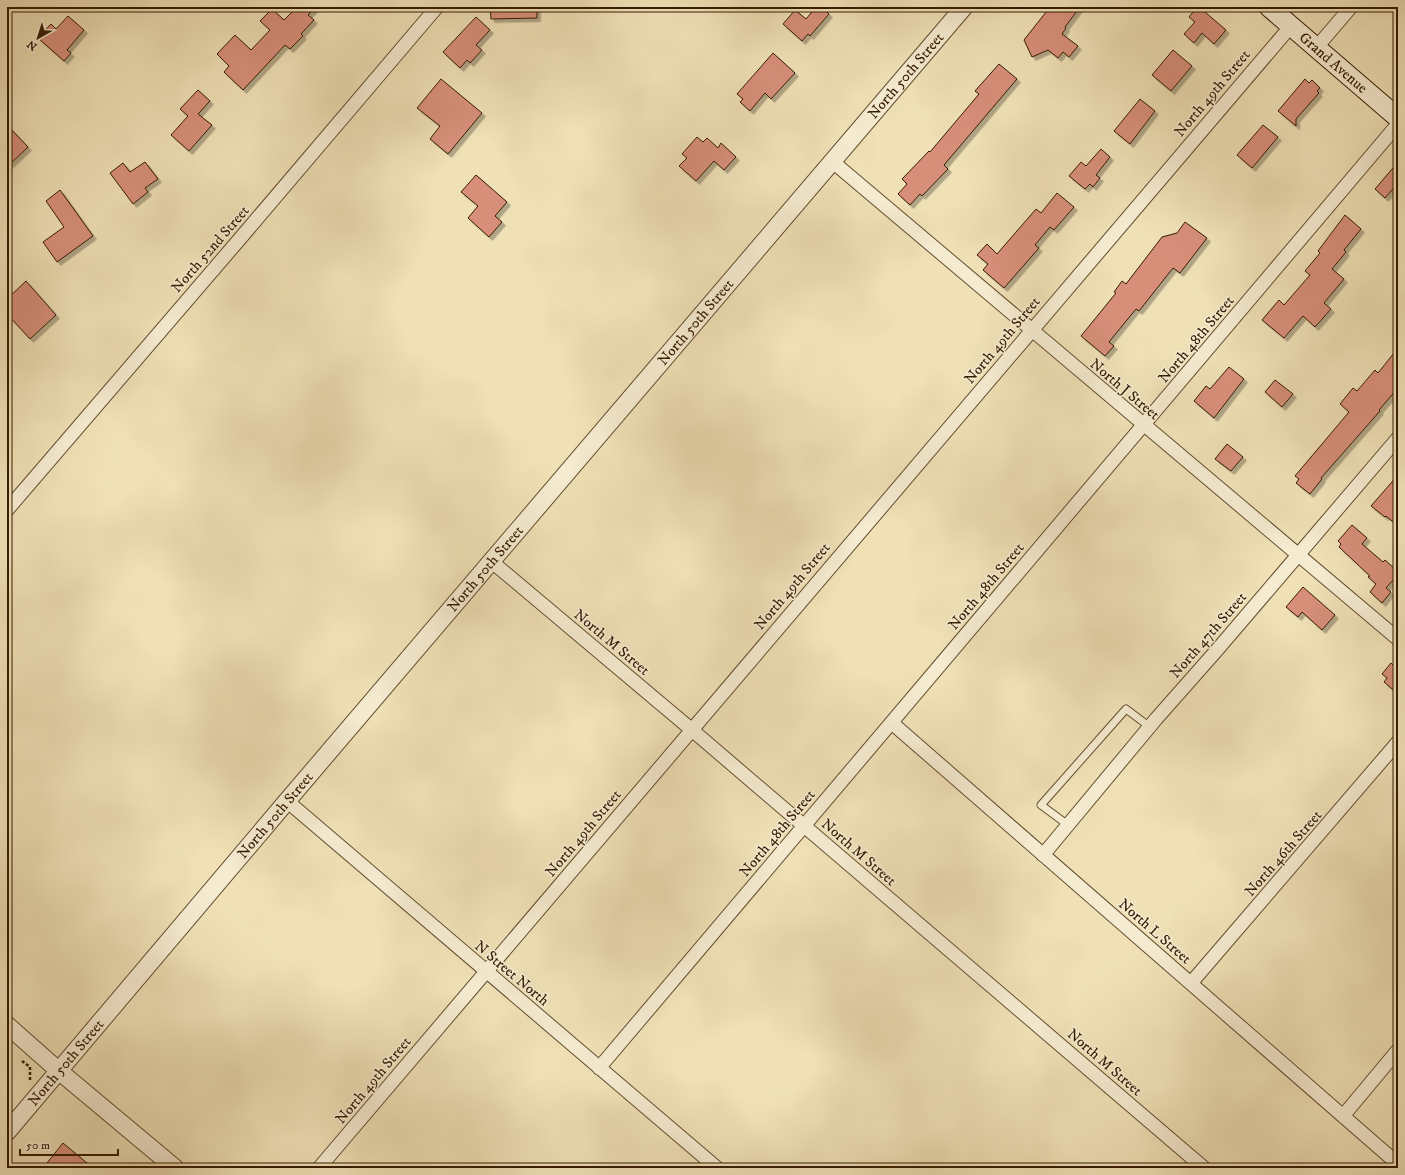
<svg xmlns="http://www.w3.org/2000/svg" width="1405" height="1175" font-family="'IM FELL DW Pica',serif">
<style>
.building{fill:#d78f7a;stroke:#361b02;filter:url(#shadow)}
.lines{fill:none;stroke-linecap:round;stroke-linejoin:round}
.service-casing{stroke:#644c2f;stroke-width:9}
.minor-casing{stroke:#644c2f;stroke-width:15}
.tertiary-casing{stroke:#644c2f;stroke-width:19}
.secondary-casing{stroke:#361b02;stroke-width:21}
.path{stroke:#361b02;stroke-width:2.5;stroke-dasharray:3 2;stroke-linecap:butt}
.service{stroke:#f5ebd0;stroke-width:7}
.minor{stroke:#f5ebd0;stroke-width:13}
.tertiary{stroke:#f5ebd0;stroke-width:17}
.secondary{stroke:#f5ebd0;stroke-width:19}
.labels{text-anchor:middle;stroke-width:3;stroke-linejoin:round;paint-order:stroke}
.street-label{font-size:15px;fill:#361b02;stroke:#f5ebd0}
</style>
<defs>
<filter id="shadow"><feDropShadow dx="3.5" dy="3.5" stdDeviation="0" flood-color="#0004"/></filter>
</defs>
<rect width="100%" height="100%" fill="#efe0b6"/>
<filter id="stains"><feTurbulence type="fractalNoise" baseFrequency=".005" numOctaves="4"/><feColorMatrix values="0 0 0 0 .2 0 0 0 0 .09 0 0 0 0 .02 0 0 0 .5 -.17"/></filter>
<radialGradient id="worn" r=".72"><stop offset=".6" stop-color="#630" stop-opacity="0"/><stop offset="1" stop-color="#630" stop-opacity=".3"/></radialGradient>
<!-- building -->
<g class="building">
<path d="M297,7H316L308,15L314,20L301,34L303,36L290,49L285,45L243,90L224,72L229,66L217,54L235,35L251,50L270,30L260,21L272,9L284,20Z"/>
<path d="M490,7H537V18L491,19Z"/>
<path d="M816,7H822L829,14L810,36L808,34L802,41L783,24L795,10L806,19Z"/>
<path d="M1050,7H1080L1065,27L1066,28L1062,34L1078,46L1069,57L1063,52L1058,58L1048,50L1032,57L1024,40Z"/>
<path d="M1197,7H1199L1226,30L1214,44L1202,33L1194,43L1184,34L1195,22L1189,17Z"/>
<path d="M68,16L84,30L67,50L71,53L64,61L38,38L51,24L56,29Z"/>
<path d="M476,17L490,30L476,45L482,50L470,63L467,60L460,68L443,52Z"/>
<path d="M1173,50L1192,66L1171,91L1152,75Z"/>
<path d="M773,53L795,73L771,99L765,93L750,111L740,102L743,99L737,94Z"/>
<path d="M999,64L1017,79L944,165L948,169L922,196L920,194L910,205L898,194L907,184L902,179L929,151L930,152L979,94L975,91Z"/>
<path d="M441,79L482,113L448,154L430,139L440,126L417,108Z"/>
<path d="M1305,79L1309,83L1312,80L1320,88L1317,91L1319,93L1296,119V126L1278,111Z"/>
<path d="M198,90L210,101L198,114L212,125L189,151L171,135L188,116L180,109Z"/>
<path d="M1140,99L1155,111L1130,144L1114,131Z"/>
<path d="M7,125L28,147L7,167Z"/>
<path d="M1263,125L1278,137L1252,168L1237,155Z"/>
<path d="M697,137L703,142L707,138L718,148L721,143L736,157L724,170L714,161L696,181L679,166L687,158L682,154Z"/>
<path d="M1101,149L1110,157L1096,175L1100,178L1093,187L1090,184L1085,189L1069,176L1081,162L1086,166Z"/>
<path d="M145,162L158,179L145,188L148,192L133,204L110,173L123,163L130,172Z"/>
<path d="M1398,162V183L1385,198L1375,189Z"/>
<path d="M476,175L507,202L495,216L502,222L489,237L468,218L478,206L461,192Z"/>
<path d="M60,190L93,236L57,262L43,242L64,227L46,201Z"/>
<path d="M1057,193L1074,207L1054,230L1050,227L1035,245L1039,248L1004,288L983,270L988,264L977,255L987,244L997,254L1036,209L1041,213Z"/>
<path d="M1345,215L1361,229L1344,250L1346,252L1332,269L1344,279L1324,303L1331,309L1315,327L1303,316L1284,338L1262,320L1279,300L1284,305L1310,275L1305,271L1320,253L1318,251Z"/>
<path d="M1185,222L1207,238L1180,273L1173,268L1139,311L1136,309L1109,342L1114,346L1105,356L1081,336L1116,293L1114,292L1122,281L1126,284L1162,237L1177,233Z"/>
<path d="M26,281L56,315L30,339L7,314V299Z"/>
<path d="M1398,348V388L1379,410L1380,411L1321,478L1322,479L1310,494L1296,483L1299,479L1295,476L1349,412L1340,404L1353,388L1357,391L1375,370L1378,373Z"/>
<path d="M1229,367L1244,379L1214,418L1194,401L1206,386L1210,389Z"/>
<path d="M1275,380L1293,394L1282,407L1265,392Z"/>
<path d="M1227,444L1243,457L1231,471L1215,459Z"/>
<path d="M1398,475V526L1386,516L1385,517L1371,506Z"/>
<path d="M1352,525L1367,538L1362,544L1383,562L1385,560L1395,569L1393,575L1396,577L1386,588L1391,592L1382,603L1370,592L1376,584L1368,577L1370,576L1339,547L1341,544L1338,541Z"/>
<path d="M1303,587L1335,615L1322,630L1302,612L1298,617L1286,607Z"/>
<path d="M1391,663L1396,668L1398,666V694L1384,682L1387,678L1382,674Z"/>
<path d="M63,1143L93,1168H43Z"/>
</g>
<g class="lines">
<defs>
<path id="service" d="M1068,825L1041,805L1126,709L1150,727"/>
<g id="minor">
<path d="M1316,48L1351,7"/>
<path d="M833,162L1398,639"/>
<path d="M7,510L238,241L437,7"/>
<path d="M491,561L692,730L1204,1168"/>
<path d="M892,723L1398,1164"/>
<path d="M287,801L717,1168"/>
<path d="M1043,855L1156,719L1217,650L1398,438"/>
<path d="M1191,983L1398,742"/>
<path d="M599,1068L1398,124"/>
<path d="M1343,1116L1398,1050"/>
<path d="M319,1168L1291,26"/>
</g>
<g id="tertiary">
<path d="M7,1025L59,1071L175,1168"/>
<path id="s1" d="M7,1132L287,801L964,7"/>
</g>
<g id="secondary">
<path id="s2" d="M1269,7L1398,118"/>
</g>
</defs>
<!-- service casing -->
<use href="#service" class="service-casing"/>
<!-- minor casing -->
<use href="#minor" class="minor-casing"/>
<!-- tertiary casing -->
<use href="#tertiary" class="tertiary-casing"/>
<!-- secondary casing -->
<use href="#secondary" class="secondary-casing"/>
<!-- path -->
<path class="path" d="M22,1061L30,1067V1080"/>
<!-- service -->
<use href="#service" class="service"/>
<!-- minor -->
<use href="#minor" class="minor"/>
<!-- tertiary -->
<use href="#tertiary" class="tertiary"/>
<!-- secondary -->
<use href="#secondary" class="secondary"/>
</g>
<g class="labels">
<!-- street labels -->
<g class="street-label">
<text dy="5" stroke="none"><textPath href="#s2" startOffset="85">Grand Avenue</textPath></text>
<text dy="5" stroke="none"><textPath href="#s1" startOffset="1387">North 50th Street</textPath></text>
<text transform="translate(1212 93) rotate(-50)" y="5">North 49th Street</text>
<text transform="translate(210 249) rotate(-49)" y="5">North 52nd Street</text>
<text dy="5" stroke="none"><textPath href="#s1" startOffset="1063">North 50th Street</textPath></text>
<text transform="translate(1196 339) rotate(-50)" y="5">North 48th Street</text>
<text transform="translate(1002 340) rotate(-50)" y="5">North 49th Street</text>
<text transform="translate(1125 389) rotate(40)" y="5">North J Street</text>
<text dy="5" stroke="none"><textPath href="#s1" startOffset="739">North 50th Street</textPath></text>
<text transform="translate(792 586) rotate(-50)" y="5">North 49th Street</text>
<text transform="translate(986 586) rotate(-50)" y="5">North 48th Street</text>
<text transform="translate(1208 635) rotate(-49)" y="5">North 47th Street</text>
<text transform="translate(612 642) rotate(40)" y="5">North M Street</text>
<text dy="5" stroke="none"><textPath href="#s1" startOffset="415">North 50th Street</textPath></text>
<text transform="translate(583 833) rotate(-50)" y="5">North 49th Street</text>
<text transform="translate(777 833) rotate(-50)" y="5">North 48th Street</text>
<text transform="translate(859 852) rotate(41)" y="5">North M Street</text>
<text transform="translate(1283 853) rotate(-49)" y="5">North 46th Street</text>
<text transform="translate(1155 931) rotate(41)" y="5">North L Street</text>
<text transform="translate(512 973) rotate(40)" y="5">N Street North</text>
<text transform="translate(1105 1062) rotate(41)" y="5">North M Street</text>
<text dy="5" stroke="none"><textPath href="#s1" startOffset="91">North 50th Street</textPath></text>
<text transform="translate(373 1080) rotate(-50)" y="5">North 49th Street</text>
</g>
</g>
<!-- margin -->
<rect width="1405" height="1175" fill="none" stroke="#efe0b6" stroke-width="24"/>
<rect x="8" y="8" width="1389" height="1159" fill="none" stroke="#361b02" stroke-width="2"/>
<rect x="12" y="12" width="1381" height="1151" fill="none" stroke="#361b02"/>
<!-- north arrow -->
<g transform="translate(38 38) rotate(219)" stroke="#f5ebd0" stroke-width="3" paint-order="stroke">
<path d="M0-3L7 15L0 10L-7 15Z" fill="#361b02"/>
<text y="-6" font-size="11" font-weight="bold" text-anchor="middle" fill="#361b02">N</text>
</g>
<!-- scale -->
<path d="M20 1149v6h98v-6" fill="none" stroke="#361b02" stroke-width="2"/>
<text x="26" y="1149" font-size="12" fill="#361b02" stroke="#f5ebd0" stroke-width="3" paint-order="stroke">50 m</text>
<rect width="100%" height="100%" filter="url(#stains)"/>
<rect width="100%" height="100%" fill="url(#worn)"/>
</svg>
